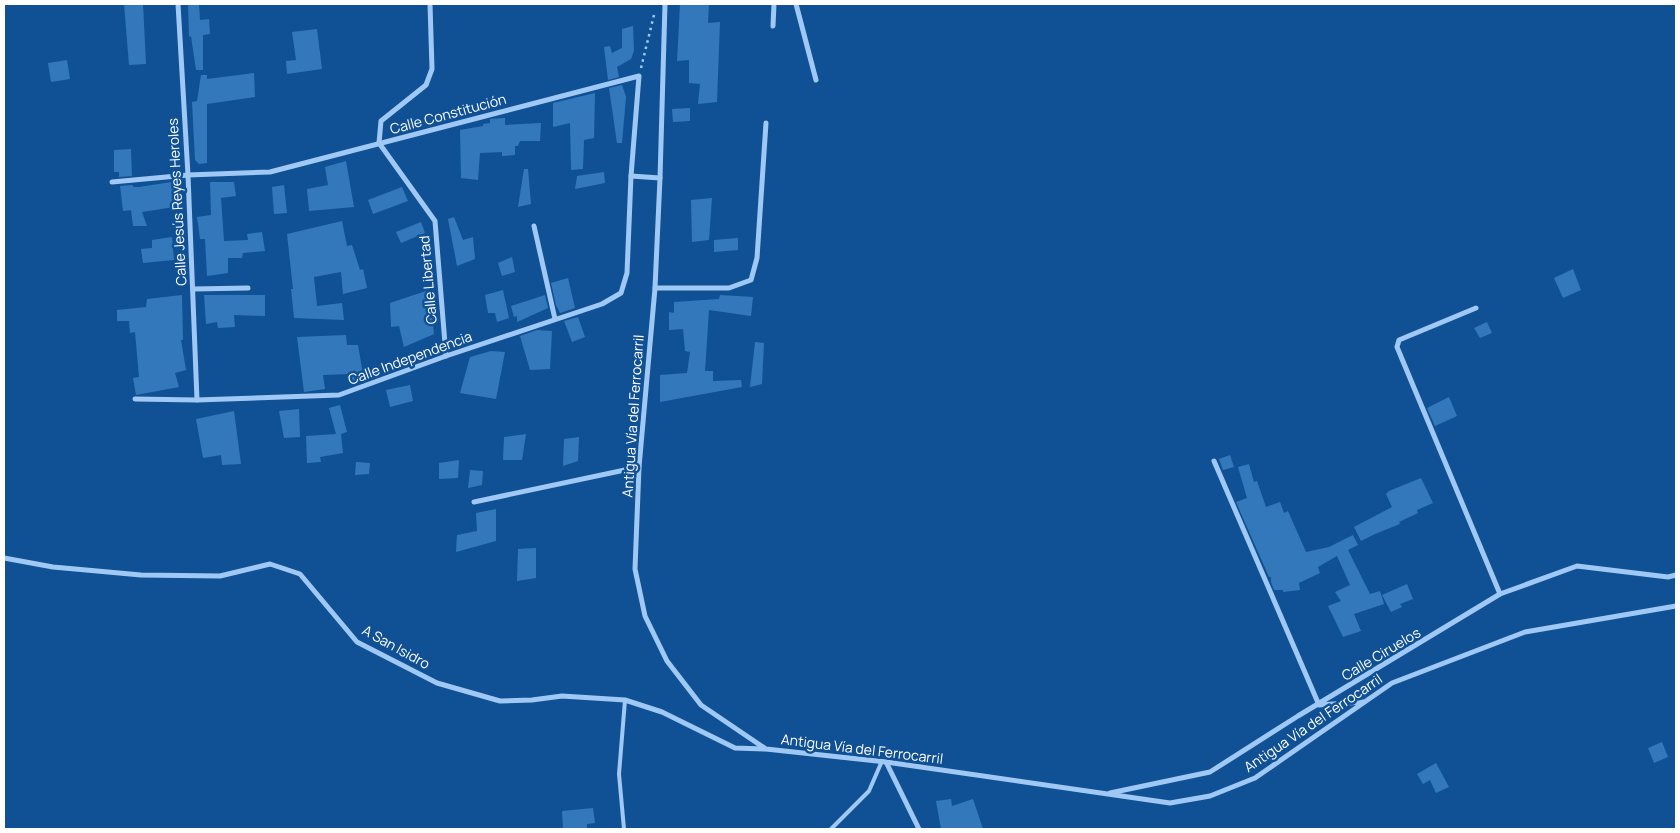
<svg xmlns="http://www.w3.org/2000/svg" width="1680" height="833" font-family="Manrope,sans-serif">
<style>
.building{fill:#3478bc}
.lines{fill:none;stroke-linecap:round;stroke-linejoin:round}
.path{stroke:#9fc9f4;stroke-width:2.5;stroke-dasharray:2.5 4;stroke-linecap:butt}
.service{stroke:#9fc9f4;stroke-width:4}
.minor{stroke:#9fc9f4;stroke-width:5}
.labels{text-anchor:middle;stroke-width:5;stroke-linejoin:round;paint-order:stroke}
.street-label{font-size:14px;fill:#fff;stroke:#105195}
</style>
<rect width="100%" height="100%" fill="#105195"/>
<!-- building -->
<g class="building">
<path d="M124,4H143L146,64L129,65Z"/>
<path d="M188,4H199L200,20L209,19L210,34L203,35V70H196L191,36L189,37Z"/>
<path d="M680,4H709L708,23L720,22L717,102L698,104L700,84L689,83V60L677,61Z"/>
<path d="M633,26L634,51L631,59L617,67L619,77L608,80L604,47L610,46L612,53L622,48V29Z"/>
<path d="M317,29L322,69L287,74L286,61L296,60L292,32Z"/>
<path d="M67,60L70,79L51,82L48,63Z"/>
<path d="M254,73L255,97L207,104V163L199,164L195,160L192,102L197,101L201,75H207V79Z"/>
<path d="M622,85L626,97L622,143H617L609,88Z"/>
<path d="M595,93L594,138L584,140L583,169L571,170L570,123L553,127V103Z"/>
<path d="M690,108V121L673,122L672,109Z"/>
<path d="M505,118V125L541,123L540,141H520L518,146H515V155L502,156V152L480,153L478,180L461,178L460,130L483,126V124L490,123V119Z"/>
<path d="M131,149L132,176L119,177V172H114V150Z"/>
<path d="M346,161L354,207L309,211L307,189L328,185L325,167Z"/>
<path d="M524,169H528L531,204L518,207Z"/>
<path d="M604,172L605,183L575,189L577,176Z"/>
<path d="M178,181L180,206L142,212L147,226H133L131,210L123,211L120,186L132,185L134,187H139Z"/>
<path d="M210,182H234L236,196L221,198L224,241L248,240L247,234L262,232L265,251L243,253L242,258H228V273L207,276L205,239H200L197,217L211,215Z"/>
<path d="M284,185L287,213L274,214L272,187Z"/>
<path d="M402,187L408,201L373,214L368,200Z"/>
<path d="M712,198L709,240L692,242L691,200Z"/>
<path d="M454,217L463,240L473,237L475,259L457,266L448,219Z"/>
<path d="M342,221L347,246L352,245L360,270L363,269L367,288L343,294L341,272L314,277L317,306L342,303L344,320L294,318L291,289H293L287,234Z"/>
<path d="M421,222L425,233L401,243L396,232Z"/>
<path d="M172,237L174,260L143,263L141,249L152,248V240Z"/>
<path d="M738,238V250L714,252V240Z"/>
<path d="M512,257L515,272L502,276L498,263Z"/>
<path d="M1573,269L1581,290L1563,298L1554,278Z"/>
<path d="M568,278L575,308L560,313L556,305L551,283Z"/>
<path d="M429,290L434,334L404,347L399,326L391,327L390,303Z"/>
<path d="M503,290L509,318L497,322L495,313H488L485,295Z"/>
<path d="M182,295L183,340H181L186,370L175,373L179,387L136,395L133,378L139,377L135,332L130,333L129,321H117V310L146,307L147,299Z"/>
<path d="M204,295H265V316L234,315L235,327L218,328L217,322L206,324Z"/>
<path d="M545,295L548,308L517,322V316L514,317L511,306Z"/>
<path d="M720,295L753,297L751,316L709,310L705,371H713V381L741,380L742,387L660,402V375L687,373L690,352L685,351L683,329L669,330V312L674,313V302L719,299Z"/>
<path d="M578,317L585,337L572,342L564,321Z"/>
<path d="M1487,322L1492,333L1480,338L1474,328Z"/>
<path d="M537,330L552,331L550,369L530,370L520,336Z"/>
<path d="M346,335L347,345H358L364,380L353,384L351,374L323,375L325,389L304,392L297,337Z"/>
<path d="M755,342L764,343L762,384L750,387Z"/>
<path d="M491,351L505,352L496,399L460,393L470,357Z"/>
<path d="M410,385L413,401L390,407L386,390Z"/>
<path d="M1449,397L1457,416L1435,426L1427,408Z"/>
<path d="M340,405L347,432L341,434L343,453L320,457L321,462L307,463L306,436L336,434L329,408Z"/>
<path d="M299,409L300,437L284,438L279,411Z"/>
<path d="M234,411L241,464L222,465L221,455L203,458L196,419Z"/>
<path d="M526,434L522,460H503L504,437Z"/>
<path d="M579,437L578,461L563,466L564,439Z"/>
<path d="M1230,455L1234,467L1223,470L1219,459Z"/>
<path d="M459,460L458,478L439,479V463Z"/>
<path d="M356,462L370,463L369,474L355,475Z"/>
<path d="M1249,464L1254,482L1257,481L1266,507L1280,502L1284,513L1288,511L1306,552L1329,547L1353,535L1358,545L1348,550L1370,594L1380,591L1384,604L1354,614L1361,631L1343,637L1328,606L1341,601L1335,592L1350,585L1337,556L1318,567L1320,573L1299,583L1300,590L1283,592V590H1274L1271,582V577H1269L1236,502L1247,498L1238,467Z"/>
<path d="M470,470L483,471L482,485L468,488Z"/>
<path d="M1421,478L1433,503L1417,510L1418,513L1399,522L1400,524L1375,534L1361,541L1354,527L1392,507L1386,494L1389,491Z"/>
<path d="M496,509V541L456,552L457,535L477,531L476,513Z"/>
<path d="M536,548V578L517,581L518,549Z"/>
<path d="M1407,584L1413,599L1400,604L1402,607L1391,612L1382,595Z"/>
<path d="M1662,742L1668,757L1654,763L1648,748Z"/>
<path d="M1436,763L1449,787L1436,793L1430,780L1423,784L1417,774Z"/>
<path d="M951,799L952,806L973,799L983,829H941L936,801Z"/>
<path d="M593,808L595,823L587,824V829H563L562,811Z"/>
</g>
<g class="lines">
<!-- path -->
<path class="path" d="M641,68L654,15"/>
<!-- service -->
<g class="service">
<path d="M624,829L619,774L625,700"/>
<path d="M831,829L869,791L882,761"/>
</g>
<!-- minor -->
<g class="minor">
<path d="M178,4L188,175L197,400"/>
<path d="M430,4L432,69L426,85L381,121L379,143L435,221L446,356"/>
<path d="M665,4L660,178L655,288L639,467L635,569L645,616L667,661L701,705L766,749L886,762L1170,803L1210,796L1255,778L1392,683L1525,632L1676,606"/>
<path d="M796,4L816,80"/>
<path d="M773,26L774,4"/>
<path d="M631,176L660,178"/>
<path d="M112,182L188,175L270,172L639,76L631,176L627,273L621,293L602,304L446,356L339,395L197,400L135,399"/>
<path d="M534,226L555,319"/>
<path d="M655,288H729L751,280L757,258L766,123"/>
<path d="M193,289L248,288"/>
<path d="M1476,308L1399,340L1397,347L1500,594"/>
<path d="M1214,461L1319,705L1363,702"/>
<path d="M474,502L639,467"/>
<path d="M4,558L53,567L141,575L220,576L270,564L300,574L357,642L437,683L500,701L532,700L562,696L625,700L662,712L735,748L765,749"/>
<path d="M886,762L919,829"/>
<path d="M1110,793L1210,772L1298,716L1500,594L1577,566L1668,577L1676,575"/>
</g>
</g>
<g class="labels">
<!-- street labels -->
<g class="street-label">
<text transform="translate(448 114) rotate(-15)" y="5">Calle Constitución</text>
<text transform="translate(177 202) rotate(-93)" y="5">Calle Jesús Reyes Heroles</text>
<text transform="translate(428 280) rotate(-95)" y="5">Calle Libertad</text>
<text transform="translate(410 358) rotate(-20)" y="5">Calle Independencia</text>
<text transform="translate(633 416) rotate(-86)" y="5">Antigua Vía del Ferrocarril</text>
<text transform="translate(396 647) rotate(29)" y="5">A San Isidro</text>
<text transform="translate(1381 654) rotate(-31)" y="5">Calle Ciruelos</text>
<text transform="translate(1313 723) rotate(-34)" y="5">Antigua Vía del Ferrocarril</text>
<text transform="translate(862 749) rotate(7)" y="5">Antigua Vía del Ferrocarril</text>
</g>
</g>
<!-- border -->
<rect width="1680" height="833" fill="none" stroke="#ffffff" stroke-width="10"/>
</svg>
